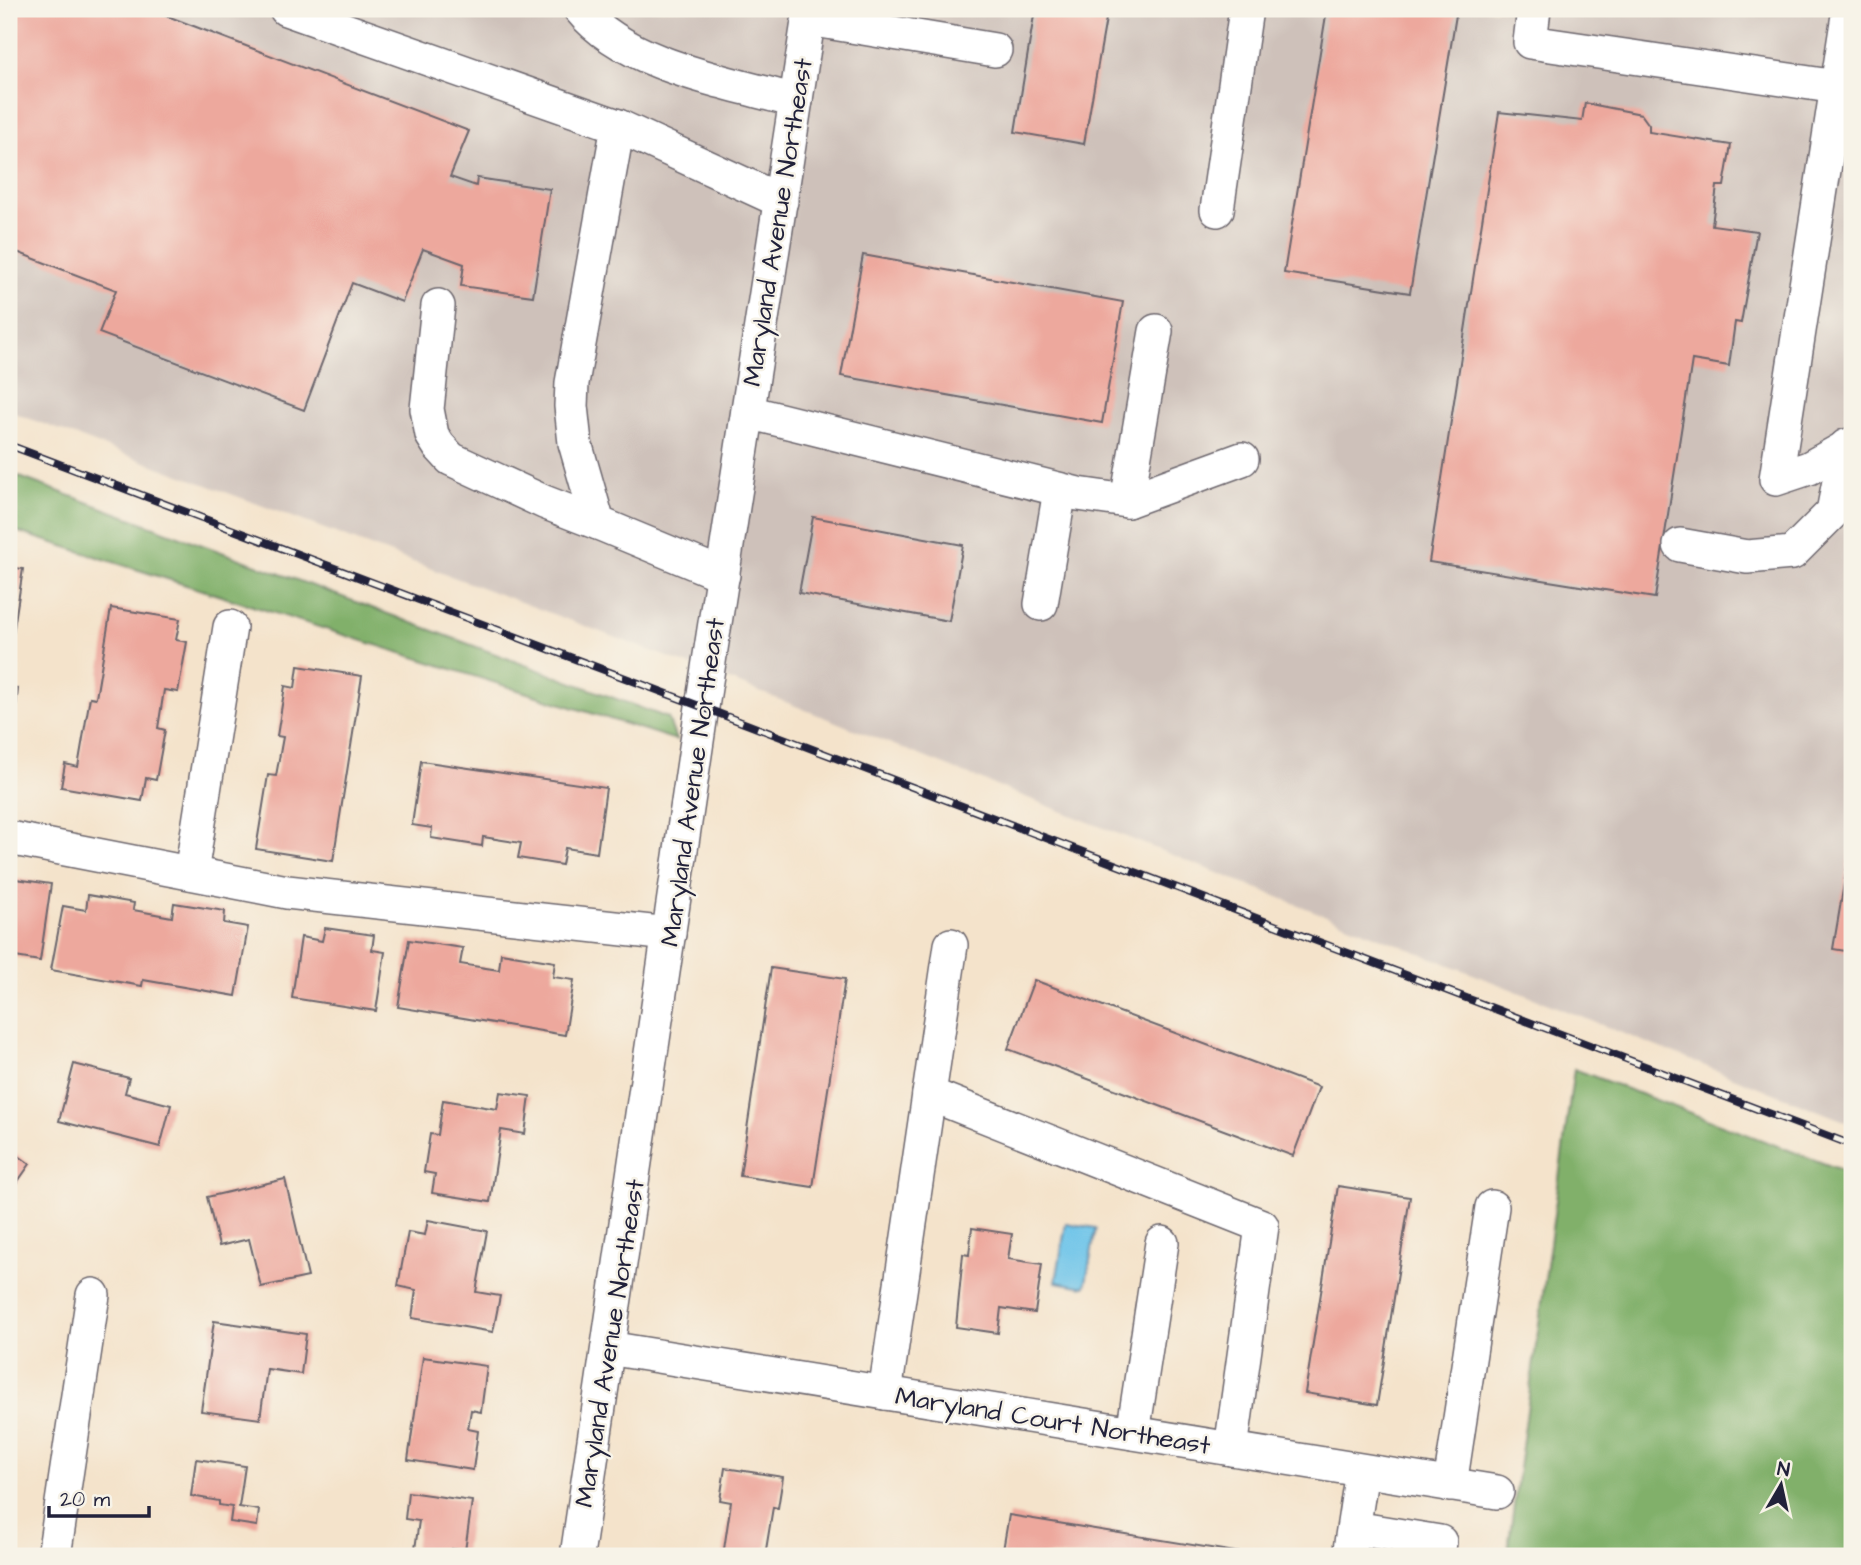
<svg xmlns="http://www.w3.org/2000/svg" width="1861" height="1565" font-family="'Architects Daughter',sans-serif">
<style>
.industrial{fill:#cec1ba}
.forest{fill:#81b06a;stroke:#526952;stroke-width:2}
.water{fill:#6bc3e9;stroke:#467292;stroke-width:2}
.building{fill:#eda89d}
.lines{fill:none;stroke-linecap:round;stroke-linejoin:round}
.minor-casing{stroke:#6c666d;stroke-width:36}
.minor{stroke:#fff;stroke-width:33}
.rail-casing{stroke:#22223b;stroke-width:8}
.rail{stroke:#f7f3e8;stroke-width:5;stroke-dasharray:16;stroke-linecap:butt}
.labels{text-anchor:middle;stroke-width:5;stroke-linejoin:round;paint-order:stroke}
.street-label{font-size:26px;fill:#22223b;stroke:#f7f3e8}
</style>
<rect width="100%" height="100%" fill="#f7f3e8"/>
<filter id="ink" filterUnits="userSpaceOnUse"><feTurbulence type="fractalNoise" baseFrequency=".0143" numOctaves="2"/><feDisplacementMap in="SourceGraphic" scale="14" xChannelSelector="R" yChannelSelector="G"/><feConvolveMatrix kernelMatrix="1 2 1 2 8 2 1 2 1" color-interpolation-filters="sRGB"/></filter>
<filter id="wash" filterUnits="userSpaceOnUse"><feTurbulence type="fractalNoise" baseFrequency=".00686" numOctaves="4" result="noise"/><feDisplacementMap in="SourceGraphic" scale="28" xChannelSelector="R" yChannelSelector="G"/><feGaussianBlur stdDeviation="1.57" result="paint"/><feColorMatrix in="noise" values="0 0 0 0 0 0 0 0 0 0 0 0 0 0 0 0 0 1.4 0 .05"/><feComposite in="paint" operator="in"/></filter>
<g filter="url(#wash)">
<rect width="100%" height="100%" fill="#f4e3cb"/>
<!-- industrial -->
<path class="industrial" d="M9,9H1852V1124L737,683L9,411Z"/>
<!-- forest -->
<g class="forest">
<path d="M9,473L668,718L676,740L9,529Z"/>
<path d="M1574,1069L1852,1174V1556H1507Z"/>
</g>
<!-- water -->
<path class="water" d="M1066,1223L1096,1228L1085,1287L1056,1282Z"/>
<g id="blocks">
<!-- building -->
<g class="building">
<path d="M9,9H149L469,131L450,177L476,186L477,178L550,189L533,296L461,286L464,264L423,249L402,302L352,283L304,410L99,333L116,290L9,249Z"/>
<path d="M1035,9H1083L1107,13L1084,144L1015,132Z"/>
<path d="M1327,9H1457L1410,293L1284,273Z"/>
<path d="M1585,103L1641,114L1649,125V132L1731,145L1724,186H1717L1712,225L1757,231L1741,323L1735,322L1729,366L1692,360L1655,598L1429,562L1499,112L1582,121Z"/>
<path d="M863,255L1123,302L1102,423L841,376Z"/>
<path d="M813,517L963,545L949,621L799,593Z"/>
<path d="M9,567L23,569L10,654H9Z"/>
<path d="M111,608L180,619L176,640L187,642L178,692L164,690L158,728L165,730L156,780L146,778L142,801L61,787L65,764L78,767L90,697L96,698Z"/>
<path d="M298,666L362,676L333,861L256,849L268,775L276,776L283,737L277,736L285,686L295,688Z"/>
<path d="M9,688L18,689L16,707L9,706Z"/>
<path d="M421,761L606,788L597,853L565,848L562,865L518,858L521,843L483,837L482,846L431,838L432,828L412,825Z"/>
<path d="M1851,842H1852V952L1833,949Z"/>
<path d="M9,878L51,884L40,961L9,956Z"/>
<path d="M88,895L134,903L133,910L172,917L174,903L225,911L224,923L248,927L236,996L143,980L142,986L51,970L63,906L86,910Z"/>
<path d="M325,928L374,935L372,950L385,952L376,1011L292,998L301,937L322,941Z"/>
<path d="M409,940L463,948L460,964L499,970L501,953L555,962L553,977L574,980L565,1035L398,1007Z"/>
<path d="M771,968L845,979L813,1187L740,1176Z"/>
<path d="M1034,980L1319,1087L1293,1156L1008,1049Z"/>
<path d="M74,1064L129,1078L125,1093L171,1105L160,1147L59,1121Z"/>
<path d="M500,1092L530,1096L525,1134L501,1130L490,1202L432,1193L435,1174L424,1172L430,1134L438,1135L443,1100L497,1109Z"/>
<path d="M9,1149L30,1164L9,1194Z"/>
<path d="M285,1179L308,1277L261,1287L249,1239L219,1246L207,1197Z"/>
<path d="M1338,1186L1410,1197L1377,1405L1305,1393Z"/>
<path d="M428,1220L487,1231L476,1292L500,1296L493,1332L412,1318L416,1290L398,1286L408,1232L425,1235Z"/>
<path d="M972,1228L1012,1234L1008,1259L1042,1264L1035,1313L1001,1308L998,1333L956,1327L963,1254L969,1255Z"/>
<path d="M214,1321L306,1334L301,1374L267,1369L260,1419L201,1411Z"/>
<path d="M423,1357L487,1366L481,1412L471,1410L468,1429L478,1431L473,1470L408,1460Z"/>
<path d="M196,1459L245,1466L239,1507L259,1510L257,1526L230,1522L232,1507L219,1505V1501L191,1496Z"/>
<path d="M725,1468L783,1477L778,1508L773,1507L765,1556H723L731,1502L720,1500Z"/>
<path d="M408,1492L472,1501L465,1551L452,1549L451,1556H414L419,1521L405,1519Z"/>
<path d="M1009,1515L1254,1555V1556H1002Z"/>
</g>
</g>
</g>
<g filter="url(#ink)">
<use href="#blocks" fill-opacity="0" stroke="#6c666d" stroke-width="2"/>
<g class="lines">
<defs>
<g id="minor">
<path d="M286,9L618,126"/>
<path d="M580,9C626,66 728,82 796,101"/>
<path d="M1534,9L1530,42L1837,87"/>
<path d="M1849,9L1776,479L1809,468L1852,444"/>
<path d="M809,19L995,50"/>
<path d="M1217,210L1246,9"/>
<path d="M438,306L427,409L432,435L439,446L451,459L544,502L598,523"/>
<path d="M748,412L1078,494L1127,501L1242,459"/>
<path d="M1127,501L1156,331"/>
<path d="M1680,545L1747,557L1792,553L1833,512L1846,446"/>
<path d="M723,575L598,523L575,443L571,406L572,383L618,126L781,201"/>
<path d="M1041,604L1060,490"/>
<path d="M9,838L287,892L669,934"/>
<path d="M191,873L230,627"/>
<path d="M929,1094L1262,1226L1231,1449"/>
<path d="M608,1348L1497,1492"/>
<path d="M885,1393L951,945"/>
<path d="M1133,1433L1162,1243"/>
<path d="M1450,1485L1492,1207"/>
<path d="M1354,1528L1440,1542L1438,1556"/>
<path d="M54,1556L93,1295"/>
<path d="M577,1556L702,707L810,9"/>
<path d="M1349,1556L1362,1471"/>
</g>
</defs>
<!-- minor casing -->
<use href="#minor" class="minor-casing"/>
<!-- minor -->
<use href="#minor" class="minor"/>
<defs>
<path id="rail" d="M9,445L702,707L1852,1145"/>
</defs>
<!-- rail casing -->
<use href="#rail" class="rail-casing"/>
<!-- rail -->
<use href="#rail" class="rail"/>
</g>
</g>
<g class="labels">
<!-- street labels -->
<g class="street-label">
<text transform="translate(777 222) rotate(-81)" y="9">Maryland Avenue Northeast</text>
<text transform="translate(692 782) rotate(-82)" y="9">Maryland Avenue Northeast</text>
<text transform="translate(609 1343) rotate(-81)" y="9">Maryland Avenue Northeast</text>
<text transform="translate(1053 1420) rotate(9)" y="9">Maryland Court Northeast</text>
</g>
</g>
<!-- margin -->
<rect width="1861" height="1565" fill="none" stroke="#f7f3e8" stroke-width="35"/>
<!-- north arrow -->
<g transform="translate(1781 1485) rotate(9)" stroke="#f7f3e8" stroke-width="5" paint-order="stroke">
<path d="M0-5L12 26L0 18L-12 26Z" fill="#22223b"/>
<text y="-10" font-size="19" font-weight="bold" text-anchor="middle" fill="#22223b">N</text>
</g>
<!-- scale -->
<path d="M49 1506v10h100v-10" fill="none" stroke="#22223b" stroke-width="3.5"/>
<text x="60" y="1506" font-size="21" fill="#22223b" stroke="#f7f3e8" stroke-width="5" paint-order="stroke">20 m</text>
</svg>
